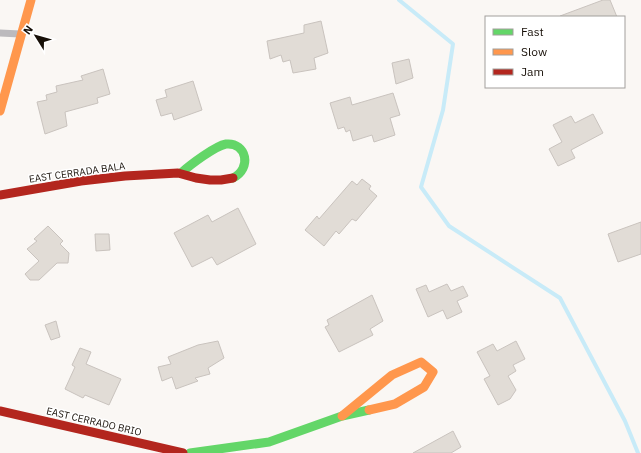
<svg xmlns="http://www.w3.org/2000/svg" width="641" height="453" font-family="'IBM Plex Sans',sans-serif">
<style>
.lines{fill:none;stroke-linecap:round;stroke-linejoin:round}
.stream{stroke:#c8ebf8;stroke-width:4}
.building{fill:#e1dcd6;stroke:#c9c3be}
.lane{stroke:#bcbabd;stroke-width:7}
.fast{stroke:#63d668;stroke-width:9}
.slow{stroke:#ff974d;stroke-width:9}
.jam{stroke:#b3261e;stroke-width:9}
.labels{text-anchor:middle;stroke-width:3;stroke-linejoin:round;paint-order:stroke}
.street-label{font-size:10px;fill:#170f07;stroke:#fff}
</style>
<rect width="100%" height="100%" fill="#faf7f4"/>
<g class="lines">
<!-- stream -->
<path class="stream" d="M399,0L453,44L443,110L421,187L449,226L560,298L625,421L638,453"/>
</g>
<!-- building -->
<g class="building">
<path d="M603,0H610L617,17H560V16Z"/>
<path d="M321,21L328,53L314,58L316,69L293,73L290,60L283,62L281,55L270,59L267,41L304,33V25Z"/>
<path d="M409,59L413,78L396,84L392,63Z"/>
<path d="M103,69L110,94L97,98L98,103L65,112L67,126L45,134L37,102L47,100L46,95L57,92L56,86L83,80L81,76Z"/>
<path d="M193,81L202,110L174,120L172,113L161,116L156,100L167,97L165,90Z"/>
<path d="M393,93L400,115L390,118L395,135L374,142L372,135L353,141L350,130L346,132L344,127L338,129L330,103L350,97L352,105Z"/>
<path d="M593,114L603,133L571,150L575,158L558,166L549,149L562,142L553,125L571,116L575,123Z"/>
<path d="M362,179L371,186L369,189L377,196L356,221L352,219L339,234L336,231L324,246L305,230L317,216L319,219L352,181L357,185Z"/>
<path d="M238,208L256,244L217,265L212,257L192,267L174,233L208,215L212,222Z"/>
<path d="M641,222V254L618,262L608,234Z"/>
<path d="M48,226L63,241L60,244L69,253L68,263H57L39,280H30L25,274L39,261L27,249L37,241L34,239Z"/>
<path d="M95,234H109L110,250L96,251Z"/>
<path d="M447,284L451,291L463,286L468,296L457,301L462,312L447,319L443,310L428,317L416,289L426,285L429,292Z"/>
<path d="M372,295L383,321L370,329L373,335L339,352L325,327L329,325L327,320Z"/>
<path d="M56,321L60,337L51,340L45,325Z"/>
<path d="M218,341L224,358L208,368L210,374L195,378L198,381L176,389L172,377L162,381L158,367L171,364L168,357L198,345Z"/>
<path d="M516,341L525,359L513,365L516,371L508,376L516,390L510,399L498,405L484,379L490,376L477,352L493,344L497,351Z"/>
<path d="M80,348L91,352L86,364L121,379L109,405L85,395L83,398L65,389L75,367L72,365Z"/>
<path d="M453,431L461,447L451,453H413Z"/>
</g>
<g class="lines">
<!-- lane -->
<path class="lane" d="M0,33L20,34"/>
<!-- fast -->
<g class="fast">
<path d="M181,173C190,165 215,146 226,144C247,142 252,169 233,178"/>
<path d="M190,453L269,442L342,416L369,410"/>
</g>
<!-- slow -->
<g class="slow">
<path d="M0,111L31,0"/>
<path d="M342,416L392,375L421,362L433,372L424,387L395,404L369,410"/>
</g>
<!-- jam -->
<g class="jam">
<path d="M0,195L81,181L125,176L178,173L196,178L210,180H221L233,178"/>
<path d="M0,411L183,453"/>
</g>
</g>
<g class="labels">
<!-- street labels -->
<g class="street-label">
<text transform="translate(77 172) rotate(-8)" y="4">EAST CERRADA BALA</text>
<text transform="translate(94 421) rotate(13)" y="4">EAST CERRADO BRIO</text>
</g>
</g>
<!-- legend -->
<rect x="485" y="16" width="140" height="72" fill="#ffffff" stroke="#a29f9c"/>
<rect x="493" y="29" width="20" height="6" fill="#63d668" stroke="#a29f9c"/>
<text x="521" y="36" font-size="12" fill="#170f07">Fast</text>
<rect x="493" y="49" width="20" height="6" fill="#ff974d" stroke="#a29f9c"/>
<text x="521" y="56" font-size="12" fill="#170f07">Slow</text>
<rect x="493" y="69" width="20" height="6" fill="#b3261e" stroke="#a29f9c"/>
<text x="521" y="76" font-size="12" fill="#170f07">Jam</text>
<!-- north arrow -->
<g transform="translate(36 36) rotate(307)" stroke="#ffffff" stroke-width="3" paint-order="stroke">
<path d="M0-3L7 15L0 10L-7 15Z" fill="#170f07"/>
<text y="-6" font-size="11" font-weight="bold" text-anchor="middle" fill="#170f07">N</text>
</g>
</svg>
